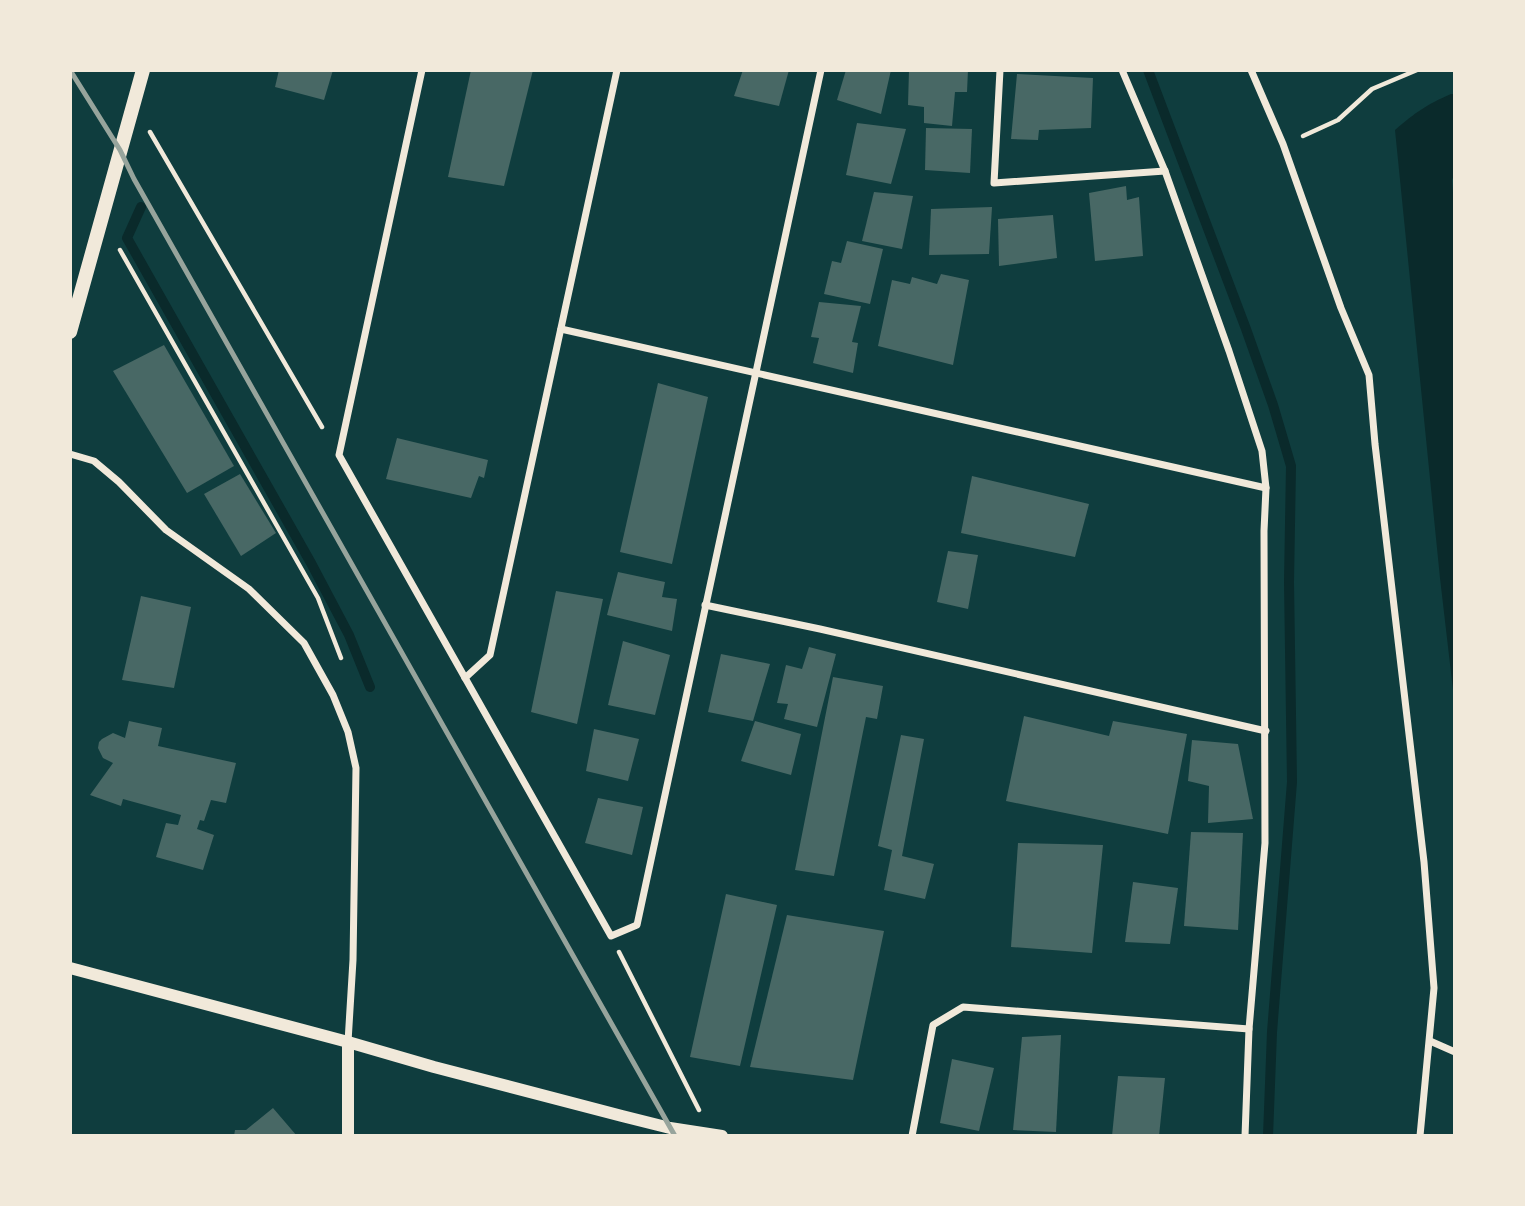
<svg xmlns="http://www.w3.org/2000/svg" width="1525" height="1206" font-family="Cabin,sans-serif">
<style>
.water{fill:#0a2a2b}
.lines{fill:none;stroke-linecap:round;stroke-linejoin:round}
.stream{stroke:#0a2a2b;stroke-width:10}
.building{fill:#486865}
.path{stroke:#f1e9da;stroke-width:4.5}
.minor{stroke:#f1e9da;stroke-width:7}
.tertiary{stroke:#f1e9da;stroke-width:12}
.secondary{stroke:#f1e9da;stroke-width:14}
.rail{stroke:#97a49c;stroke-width:5}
</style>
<rect width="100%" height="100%" fill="#0f3d3e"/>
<!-- water -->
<path class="water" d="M1451,94H1455V173L1452,180L1455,219V707L1440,578L1395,130C1416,112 1426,105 1451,94Z"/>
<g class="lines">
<!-- stream -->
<g class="stream">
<path d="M1148,70L1246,329L1273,405L1291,466L1289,582L1292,782L1272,1032L1268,1136"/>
<path d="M141,207L127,238L311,563L349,635L370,687"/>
</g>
</g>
<!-- building -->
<g class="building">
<path d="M279,70H333L324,100L275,87Z"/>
<path d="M471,70H533L504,186L448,177Z"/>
<path d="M743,70H789L779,106L734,96Z"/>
<path d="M846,70H891L881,114L837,100Z"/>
<path d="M909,70H968L967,92H955L952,126L924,123V107L908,105Z"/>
<path d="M1017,74L1093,78L1091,128L1039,130L1038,140L1011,139Z"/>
<path d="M857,123L906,129L891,184L846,175Z"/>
<path d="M926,128L972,129L970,173L925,170Z"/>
<path d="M1126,186L1127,200L1139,197L1143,256L1095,261L1089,193Z"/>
<path d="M874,192L913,196L902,249L862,241Z"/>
<path d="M992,207L989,254L929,255L931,209Z"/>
<path d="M1053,215L1057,258L999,266L998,219Z"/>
<path d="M847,241L883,249L870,304L824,294L832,261L841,263Z"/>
<path d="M941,274L969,280L953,365L878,346L892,280L910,284L912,277L937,284Z"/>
<path d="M819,302L861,306L852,342L858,343L853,373L813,363L819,338L811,337Z"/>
<path d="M164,345L234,466L187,493L113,371Z"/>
<path d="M658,383L708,397L672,564L620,552Z"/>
<path d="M397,438L488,460L484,478L479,476L471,498L386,479Z"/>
<path d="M240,474L276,533L241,556L204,494Z"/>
<path d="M972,476L1089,504L1075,557L961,533Z"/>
<path d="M948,551L978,555L968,609L937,602Z"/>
<path d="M618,572L665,582L662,597L677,599L672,631L607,615Z"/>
<path d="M556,591L603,599L577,724L531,712Z"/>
<path d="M141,596L191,607L174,688L122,680Z"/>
<path d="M623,641L670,655L655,715L608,705Z"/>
<path d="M809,647L836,654L817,727L784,719L788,704L777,703L786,665L802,669Z"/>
<path d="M721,654L770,664L753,721L708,712Z"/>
<path d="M833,677L883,686L877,719L866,717L834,876L795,870Z"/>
<path d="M1024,716L1109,736L1113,721L1187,734L1168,834L1006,801Z"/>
<path d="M129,721L162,728L158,746L236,763L226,803L211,800L204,821L200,820L197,829L214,835L203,870L156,857L166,823L178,825L181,815L123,799L121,806L90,795L113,763L103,758L98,748L99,742L102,739L113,733L125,738Z"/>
<path d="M755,721L801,734L791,775L741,761Z"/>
<path d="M594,729L639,739L628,781L586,771Z"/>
<path d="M901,735L924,739L902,856L934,864L925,899L884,890L892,850L878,846Z"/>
<path d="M1192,740L1238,744L1253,819L1208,823L1209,786L1188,781Z"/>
<path d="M598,798L643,807L632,855L585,843Z"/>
<path d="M1191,832L1243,833L1238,930L1184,926Z"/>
<path d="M1018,843L1103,845L1092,953L1011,947Z"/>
<path d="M1133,882L1178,888L1170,944L1125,942Z"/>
<path d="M726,894L777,905L740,1066L690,1057Z"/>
<path d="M787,915L884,931L853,1080L750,1067Z"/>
<path d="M1061,1035L1056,1132L1013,1130L1022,1037Z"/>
<path d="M952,1059L994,1068L979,1131L940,1123Z"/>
<path d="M1118,1076L1165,1078L1159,1136H1112Z"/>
<path d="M273,1108L297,1136H234L235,1130H246Z"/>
</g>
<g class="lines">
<!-- path -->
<g class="path">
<path d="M150,132L322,427"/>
<path d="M1303,136L1338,120L1372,89L1417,70"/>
<path d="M120,250L318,598L341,658"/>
<path d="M619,952L699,1110"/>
</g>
<!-- minor -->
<g class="minor">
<path d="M422,70L339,455L611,936L637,925L821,70"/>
<path d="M1000,70L994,183L1165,171"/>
<path d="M1122,70L1165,171L1229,351L1262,451L1266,488L1264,531L1265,843L1249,1029L1245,1136"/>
<path d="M1251,70L1283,144L1341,308L1369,375L1375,444L1424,862L1434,988L1420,1136"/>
<path d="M561,329L1266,488"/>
<path d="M70,454L94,461L119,482L166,530L249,589L304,643L333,695L348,732L356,768L353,960L348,1042"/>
<path d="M705,605L820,629L1266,731"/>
<path d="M465,678L490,655L617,70"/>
<path d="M1430,1041L1455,1052"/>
<path d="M912,1136L933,1025L963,1007L1249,1029"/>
</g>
<!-- tertiary -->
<g class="tertiary">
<path d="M70,968L348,1042L434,1067L622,1116L670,1128L722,1136"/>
<path d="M348,1042V1136"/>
</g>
<!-- secondary -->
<path class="secondary" d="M70,332L143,70"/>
<!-- rail -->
<path class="rail" d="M70,70L120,150L134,179L675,1136"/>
</g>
<!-- border -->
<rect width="1525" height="1206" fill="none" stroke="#f1e9da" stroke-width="144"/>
</svg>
